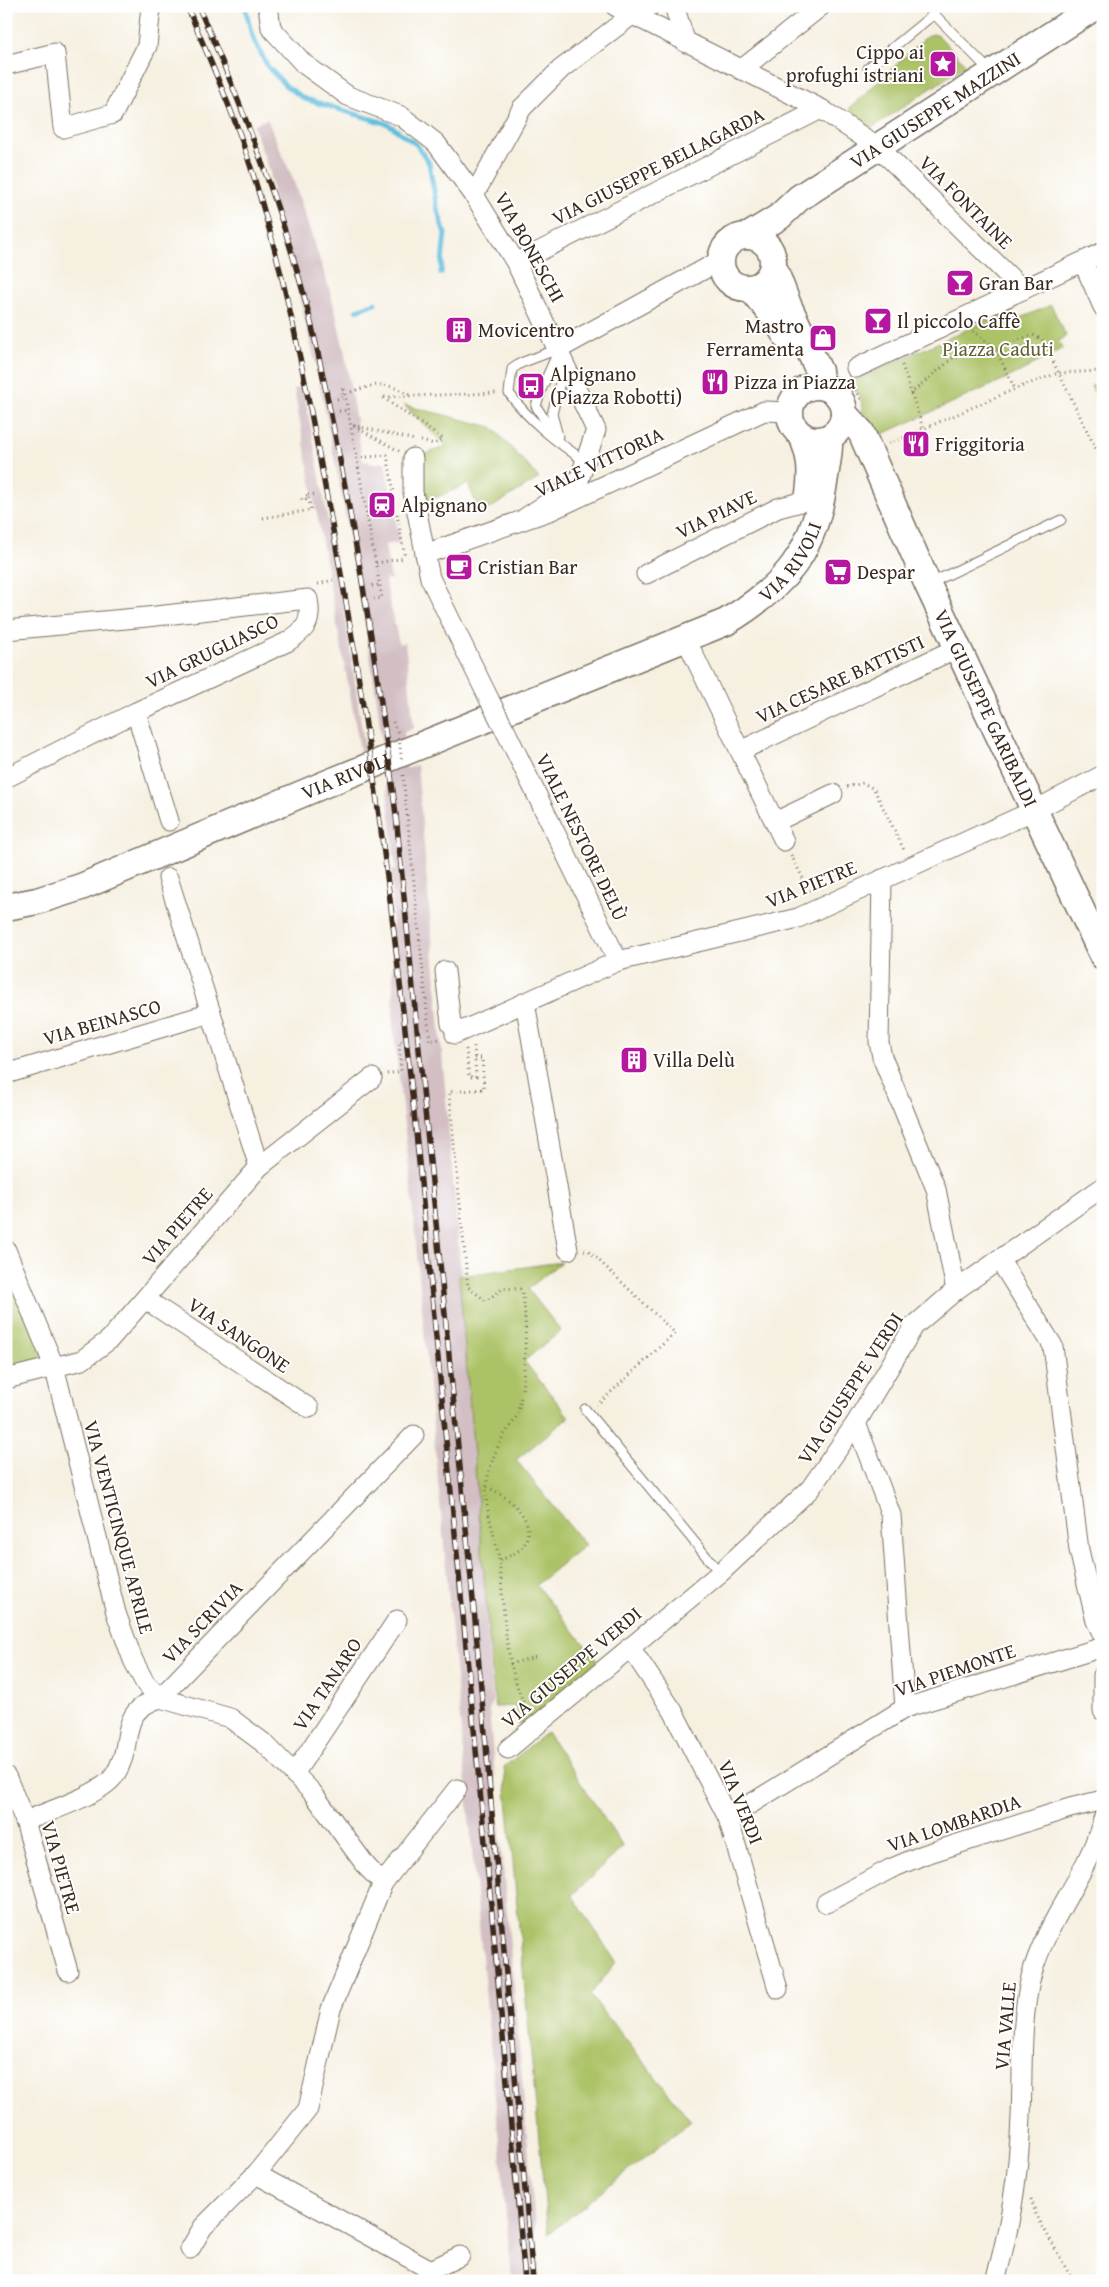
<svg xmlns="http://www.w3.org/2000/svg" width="1109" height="2287" font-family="'Gentium Book Plus',serif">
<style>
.industrial{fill:#d2bec3}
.green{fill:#acc266;stroke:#747642}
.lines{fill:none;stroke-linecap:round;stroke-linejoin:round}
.stream{stroke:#61bedf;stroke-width:5}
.lane-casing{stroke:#7c6f62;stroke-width:11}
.street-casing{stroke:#7c6f62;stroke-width:21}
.secondary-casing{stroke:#7c6f62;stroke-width:29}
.path{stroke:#7c6f62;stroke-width:3;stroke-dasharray:1 4;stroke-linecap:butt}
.lane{stroke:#fff;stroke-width:9}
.street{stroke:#fff;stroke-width:19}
.secondary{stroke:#fff;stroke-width:26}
.rail-casing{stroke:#3b2a1e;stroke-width:5.5}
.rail{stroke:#fff;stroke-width:4;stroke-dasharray:11;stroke-linecap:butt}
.street-bridge-casing{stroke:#7c6f62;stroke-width:21;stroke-linecap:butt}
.path-bridge{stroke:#7c6f62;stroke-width:3;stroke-dasharray:1 4;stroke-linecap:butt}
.street-bridge{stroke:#fff;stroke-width:19}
.labels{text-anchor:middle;stroke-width:4;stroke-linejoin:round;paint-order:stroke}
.poi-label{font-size:20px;fill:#3b2a1e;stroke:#fff;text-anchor:start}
.street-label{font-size:20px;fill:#3b2a1e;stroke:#fff}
.park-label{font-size:20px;fill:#635f37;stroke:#fff}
</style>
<rect width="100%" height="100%" fill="#fff"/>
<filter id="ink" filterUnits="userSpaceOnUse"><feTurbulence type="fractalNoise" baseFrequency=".02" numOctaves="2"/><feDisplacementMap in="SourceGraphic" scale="10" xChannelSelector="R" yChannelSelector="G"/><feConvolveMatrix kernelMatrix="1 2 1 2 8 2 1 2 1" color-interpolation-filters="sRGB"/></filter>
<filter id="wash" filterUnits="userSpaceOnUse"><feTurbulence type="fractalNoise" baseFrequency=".0096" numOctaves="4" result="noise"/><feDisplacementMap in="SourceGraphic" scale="20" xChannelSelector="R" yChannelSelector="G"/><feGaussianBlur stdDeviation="1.12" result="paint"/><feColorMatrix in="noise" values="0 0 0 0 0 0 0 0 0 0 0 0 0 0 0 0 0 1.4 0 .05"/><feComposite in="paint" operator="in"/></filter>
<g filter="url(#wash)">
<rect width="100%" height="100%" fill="#f6f0e1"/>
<!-- industrial -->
<g class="industrial">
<path d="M267,119L293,179L331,294L345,354L362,458L364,462L369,461L370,464L385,462L400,542L385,545L391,579L385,580L399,644L405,642L414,728L404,732L407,769L417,765L468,1353L493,1702L489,1710L540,2281H512L409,1168L393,1026L392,870H396L378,708L360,591L318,375L294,274L276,214L270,172L253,125Z"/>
<path d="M303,386L341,589L366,756L361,755L294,389Z"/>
</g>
<!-- green -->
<g class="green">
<path d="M933,34L939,36L966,65L870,129L849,109L927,36Z"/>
<path d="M1051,305L1066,336L1058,342L1063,348L1018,373L874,438L863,417L861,399L851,382L1010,310L1016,320Z"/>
<path d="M1103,383V408L1091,386Z"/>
<path d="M404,405L492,427L539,478L481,514L468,484L428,501L421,456L446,446Z"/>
<path d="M6,1250L54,1366L6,1376Z"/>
<path d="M561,1262L528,1289L561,1331L524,1361L569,1417L516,1460L585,1545L536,1585L598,1661L532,1719L518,1725L515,1706L495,1707L459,1276Z"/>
<path d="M547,1732L623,1847L572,1895L616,1962L590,1995L691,2121L548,2234L504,1767Z"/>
</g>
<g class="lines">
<!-- stream -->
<g class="stream">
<path d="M245,6L252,36L268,67L286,86L305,99L388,124L417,145L429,163L437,208L445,234L441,273"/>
<path d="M357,310L375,303"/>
</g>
</g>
</g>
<g filter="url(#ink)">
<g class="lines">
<defs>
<g id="lane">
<path d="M868,68L934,14L990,71"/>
<path d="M558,349L521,363L512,369L509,393C529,421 557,442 586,462"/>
<path d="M554,435L536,406L541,390L557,354"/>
<path d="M558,436L552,414L563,371"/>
<path d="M931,583L1061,520"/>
<path d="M585,1409L720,1573"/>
</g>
<g id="street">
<path d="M268,6L271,28L304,64L348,96L401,116L436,143L474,195L516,263L596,430L578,483L525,518"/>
<path d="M615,6L821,109L878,147L1023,290"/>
<path d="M674,6L686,43"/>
<path d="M6,65L55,53L63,128L113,114L147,46L151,6"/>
<path d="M741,70L821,6"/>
<path d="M474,195L522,108L561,69L632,15L650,6"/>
<path d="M1083,262L1103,307"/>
<path d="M516,263L821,109"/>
<path d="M559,349L721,260"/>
<path d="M856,368L1103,252"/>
<path d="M413,458V492L430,578L490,701"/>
<path d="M425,554L552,510L764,411L790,412"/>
<path d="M646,574L778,508L808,500"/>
<path d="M6,630L147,617L308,599C312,622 307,629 287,642L136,712L6,778"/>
<path d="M685,637L740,751L959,647"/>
<path d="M136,712L169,821"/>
<path d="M506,732L618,961"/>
<path d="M740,751L784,841"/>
<path d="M775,822L833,794"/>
<path d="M168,878L211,1013"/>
<path d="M882,879L879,1042L882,1057L936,1189L956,1290"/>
<path d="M445,971L451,1024L459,1032"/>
<path d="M525,1002L568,1250"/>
<path d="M455,1034L618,961L798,918L1035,810L1103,775"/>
<path d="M6,1074L211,1013L259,1167"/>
<path d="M6,1250L54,1366L116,1613L133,1660L145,1683L160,1698L230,1718L265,1744L312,1792L367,1867L383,1883"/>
<path d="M999,1259L1053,1346L1079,1550L1096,1621L1103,1635"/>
<path d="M145,1299L309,1408"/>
<path d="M6,1379L82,1360L109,1340L259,1167L372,1078"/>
<path d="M856,1423L891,1515L905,1708"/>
<path d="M630,1647L673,1711L728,1818L778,1989"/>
<path d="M1103,1675V1711"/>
<path d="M508,1749L720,1573L810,1489L856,1423L914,1326L956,1290L1103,1187"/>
<path d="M294,1774L397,1620"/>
<path d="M6,1776L25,1821L68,1971"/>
<path d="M728,1818L905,1708L1103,1647"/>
<path d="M25,1821C47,1812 102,1794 114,1776C137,1742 114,1713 160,1698L414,1435"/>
<path d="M826,1903L890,1869L923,1855L1070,1808L1103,1800"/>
<path d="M256,2174L431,2270L460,2256"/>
<path d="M190,2249L203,2227L256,2174L308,2109L331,2009L383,1883L457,1789"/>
<path d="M995,2281C1010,2229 1019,2171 1021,2117C1023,2070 1020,2022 1031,1977C1046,1920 1088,1875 1103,1819"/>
</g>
<g id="secondary">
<path id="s1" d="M748,236L779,217L799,198L1096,6"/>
<circle cx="747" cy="262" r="26"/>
<path d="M773,266L788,305L819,371L821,386"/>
<path d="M750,288L772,314L790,342"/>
<circle cx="817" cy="413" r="27"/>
<path id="s2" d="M844,414L861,432L928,585L1103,956"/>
<path d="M802,436C811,456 812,472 809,493"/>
<path id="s3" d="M6,907L37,901L81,887L323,785L726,622C785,586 814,553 824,483C826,467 830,454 829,438"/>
</g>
</defs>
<!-- lane casing -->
<use href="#lane" class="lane-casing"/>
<!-- street casing -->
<use href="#street" class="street-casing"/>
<!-- secondary casing -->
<use href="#secondary" class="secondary-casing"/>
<!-- path -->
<g class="path">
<path d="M973,331L995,348L1015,389"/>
<path d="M902,365L923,428"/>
<path d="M853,385L861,399"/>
<path d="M344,389L382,598L374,599"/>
<path d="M351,392C381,382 385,382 412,396"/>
<path d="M910,394L953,358L995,348L1033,335L1042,339L1097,451L1103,450"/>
<path d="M337,399L343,398L341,390L344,389"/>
<path d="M339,411L349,410"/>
<path d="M421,441L434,444L443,439L382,397L497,393"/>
<path d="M889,444L1015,389L1058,373L1103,371"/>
<path d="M399,451L352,425L415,440"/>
<path d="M357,458L387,455L394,493"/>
<path d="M308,495L316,494"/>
<path d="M397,514L405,558"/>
<path d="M263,518L311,510L308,495L305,496L306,499L302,500L301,495"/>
<path d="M376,563L405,558"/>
<path d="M318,584L333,580"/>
<path d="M372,586L378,585V582"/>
<path d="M393,722L398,733"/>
<path d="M403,775L430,1041L440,1039"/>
<path d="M847,787L863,783L874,789L905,852"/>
<path d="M791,855L811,894"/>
<path d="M466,1049L469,1077H476L474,1044"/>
<path d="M475,1058H482L484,1089L449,1092L468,1287L486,1301L503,1288L520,1289C530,1305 524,1393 518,1412C515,1422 507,1430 502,1438C494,1453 486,1476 486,1493C487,1518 498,1543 500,1568C505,1619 504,1664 528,1712"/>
<path d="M387,1074L401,1071L399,1042L406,1041"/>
<path d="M584,1250L589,1251L675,1333L597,1405"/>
<path d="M487,1487C507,1496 537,1518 525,1543C521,1552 507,1557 499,1561"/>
<path d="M510,1664L539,1656"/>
<path d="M1031,2199L1036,2214L1073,2281"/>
</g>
<!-- lane -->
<use href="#lane" class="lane"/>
<!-- street -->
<use href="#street" class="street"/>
<!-- secondary -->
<use href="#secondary" class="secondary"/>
<defs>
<g id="rail">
<path d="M187,6C205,49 224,91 240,135C286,266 310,405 335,541C380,781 406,1022 429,1265C462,1604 496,1942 525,2281"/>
<path d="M198,6C237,93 272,182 298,274C315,332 326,391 338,450C362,571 381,692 396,815L475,1620L533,2281"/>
</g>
</defs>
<!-- rail casing -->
<use href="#rail" class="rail-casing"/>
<!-- rail -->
<use href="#rail" class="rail"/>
<defs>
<path id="street-bridge" d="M490,701L506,732"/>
</defs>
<!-- street-bridge casing -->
<use href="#street-bridge" class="street-bridge-casing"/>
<!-- path-bridge -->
<path class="path-bridge" d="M399,738L402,763"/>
<!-- street-bridge -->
<use href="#street-bridge" class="street-bridge"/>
</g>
</g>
<!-- icons -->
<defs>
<symbol id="sight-square" viewBox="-11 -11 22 22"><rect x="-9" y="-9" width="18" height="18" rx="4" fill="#b5179e" stroke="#fff"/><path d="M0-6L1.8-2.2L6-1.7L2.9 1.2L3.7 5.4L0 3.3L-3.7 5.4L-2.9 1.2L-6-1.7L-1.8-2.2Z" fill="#fff"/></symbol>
<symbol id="bar-square" viewBox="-11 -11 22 22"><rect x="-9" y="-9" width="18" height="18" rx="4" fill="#b5179e" stroke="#fff"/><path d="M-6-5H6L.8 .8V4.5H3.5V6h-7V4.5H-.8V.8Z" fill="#fff"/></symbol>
<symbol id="building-square" viewBox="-11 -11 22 22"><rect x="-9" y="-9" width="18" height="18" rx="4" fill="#b5179e" stroke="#fff"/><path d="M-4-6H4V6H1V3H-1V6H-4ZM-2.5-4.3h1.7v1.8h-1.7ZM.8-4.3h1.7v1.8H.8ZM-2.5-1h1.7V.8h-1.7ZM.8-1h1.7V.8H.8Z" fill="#fff"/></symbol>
<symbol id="shop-square" viewBox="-11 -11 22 22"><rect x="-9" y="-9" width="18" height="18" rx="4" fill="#b5179e" stroke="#fff"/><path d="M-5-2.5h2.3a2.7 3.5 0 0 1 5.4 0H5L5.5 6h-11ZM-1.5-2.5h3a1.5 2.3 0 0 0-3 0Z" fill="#fff"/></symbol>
<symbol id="restaurant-square" viewBox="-11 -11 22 22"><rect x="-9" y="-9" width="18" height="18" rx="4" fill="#b5179e" stroke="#fff"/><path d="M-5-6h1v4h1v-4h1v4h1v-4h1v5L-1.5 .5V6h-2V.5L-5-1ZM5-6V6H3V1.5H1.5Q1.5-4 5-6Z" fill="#fff"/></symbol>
<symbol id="bus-square" viewBox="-11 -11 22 22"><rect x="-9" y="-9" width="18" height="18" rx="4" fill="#b5179e" stroke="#fff"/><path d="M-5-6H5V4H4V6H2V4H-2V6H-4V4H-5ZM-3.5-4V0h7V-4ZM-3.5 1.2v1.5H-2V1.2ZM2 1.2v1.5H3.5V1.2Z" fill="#fff"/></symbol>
<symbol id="station-square" viewBox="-11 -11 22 22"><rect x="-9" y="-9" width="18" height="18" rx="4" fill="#b5179e" stroke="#fff"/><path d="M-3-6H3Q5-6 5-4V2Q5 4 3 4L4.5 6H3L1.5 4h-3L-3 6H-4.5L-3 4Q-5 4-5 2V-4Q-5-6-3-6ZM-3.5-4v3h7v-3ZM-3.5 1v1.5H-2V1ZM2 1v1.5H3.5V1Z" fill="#fff"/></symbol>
<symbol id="cafe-square" viewBox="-11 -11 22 22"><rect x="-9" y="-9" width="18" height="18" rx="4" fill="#b5179e" stroke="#fff"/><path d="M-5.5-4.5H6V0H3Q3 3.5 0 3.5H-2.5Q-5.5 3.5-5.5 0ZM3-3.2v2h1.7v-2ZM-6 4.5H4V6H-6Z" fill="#fff"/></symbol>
<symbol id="supermarket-square" viewBox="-11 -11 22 22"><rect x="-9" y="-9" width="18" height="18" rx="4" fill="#b5179e" stroke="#fff"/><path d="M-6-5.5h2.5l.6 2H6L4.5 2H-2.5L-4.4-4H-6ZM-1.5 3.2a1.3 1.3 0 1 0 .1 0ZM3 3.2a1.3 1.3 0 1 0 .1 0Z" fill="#fff"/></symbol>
</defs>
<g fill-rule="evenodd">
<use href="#sight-square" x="927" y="48" width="32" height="32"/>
<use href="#bar-square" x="944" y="267" width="32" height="32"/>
<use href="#bar-square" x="862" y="305" width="32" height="32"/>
<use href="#building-square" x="443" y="314" width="32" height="32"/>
<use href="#shop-square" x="807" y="322" width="32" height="32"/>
<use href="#restaurant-square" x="699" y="366" width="32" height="32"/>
<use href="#bus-square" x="515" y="370" width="32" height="32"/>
<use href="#restaurant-square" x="900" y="428" width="32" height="32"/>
<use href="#station-square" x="366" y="489" width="32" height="32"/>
<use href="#cafe-square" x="443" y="551" width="32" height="32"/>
<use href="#supermarket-square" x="822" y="556" width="32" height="32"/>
<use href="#building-square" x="618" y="1044" width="32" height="32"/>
</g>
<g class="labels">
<!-- poi labels -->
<g class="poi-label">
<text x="924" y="59" text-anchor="end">Cippo ai<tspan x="924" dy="23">profughi istriani</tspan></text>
<text x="979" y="290">Gran Bar</text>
<text x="897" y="328">Il piccolo Caffè</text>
<text x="804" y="333" text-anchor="end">Mastro<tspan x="804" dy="23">Ferramenta</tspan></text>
<text x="478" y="337">Movicentro</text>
<text x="550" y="381">Alpignano<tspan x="550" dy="23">(Piazza Robotti)</tspan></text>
<text x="734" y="389">Pizza in Piazza</text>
<text x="935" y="451">Friggitoria</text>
<text x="401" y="512">Alpignano</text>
<text x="478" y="574">Cristian Bar</text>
<text x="857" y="579">Despar</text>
<text x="653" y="1067">Villa Delù</text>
</g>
<!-- street labels -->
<g class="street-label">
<text dy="7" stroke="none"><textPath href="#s1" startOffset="226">VIA GIUSEPPE MAZZINI</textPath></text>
<text transform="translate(658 166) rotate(-27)" y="7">VIA GIUSEPPE BELLAGARDA</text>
<text transform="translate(966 202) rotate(45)" y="7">VIA FONTAINE</text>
<text transform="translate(530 247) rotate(61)" y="7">VIA BONESCHI</text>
<text transform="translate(599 462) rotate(-25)" y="7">VIALE VITTORIA</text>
<text transform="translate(716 514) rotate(-26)" y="7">VIA PIAVE</text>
<text dy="7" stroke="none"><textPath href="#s3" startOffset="865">VIA RIVOLI</textPath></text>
<text transform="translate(212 651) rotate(-26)" y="7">VIA GRUGLIASCO</text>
<text transform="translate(840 679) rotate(-25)" y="7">VIA CESARE BATTISTI</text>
<text dy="7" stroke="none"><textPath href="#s2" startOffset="328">VIA GIUSEPPE GARIBALDI</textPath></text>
<text dy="7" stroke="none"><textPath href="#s3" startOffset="365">VIA RIVOLI</textPath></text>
<text transform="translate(582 837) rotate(64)" y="7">VIALE NESTORE DELÙ</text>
<text transform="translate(811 884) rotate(-22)" y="7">VIA PIETRE</text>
<text transform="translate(102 1022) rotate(-16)" y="7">VIA BEINASCO</text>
<text transform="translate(177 1226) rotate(-49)" y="7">VIA PIETRE</text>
<text transform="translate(239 1335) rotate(34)" y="7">VIA SANGONE</text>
<text transform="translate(850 1388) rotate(-57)" y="7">VIA GIUSEPPE VERDI</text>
<text transform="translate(119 1527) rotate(75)" y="7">VIA VENTICINQUE APRILE</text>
<text transform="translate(202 1622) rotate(-46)" y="7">VIA SCRIVIA</text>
<text transform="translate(571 1667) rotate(-40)" y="7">VIA GIUSEPPE VERDI</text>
<text transform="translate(955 1670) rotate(-19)" y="7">VIA PIEMONTE</text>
<text transform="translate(327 1684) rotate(-56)" y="7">VIA TANARO</text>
<text transform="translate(741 1802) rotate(68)" y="7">VIA VERDI</text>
<text transform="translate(954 1823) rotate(-19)" y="7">VIA LOMBARDIA</text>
<text transform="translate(61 1867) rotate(74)" y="7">VIA PIETRE</text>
<text transform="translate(1005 2026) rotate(-85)" y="7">VIA VALLE</text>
</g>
<!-- park labels -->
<g class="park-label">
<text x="998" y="356">Piazza Caduti</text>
</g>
</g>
<!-- margin -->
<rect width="1109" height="2287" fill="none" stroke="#fff" stroke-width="25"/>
</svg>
